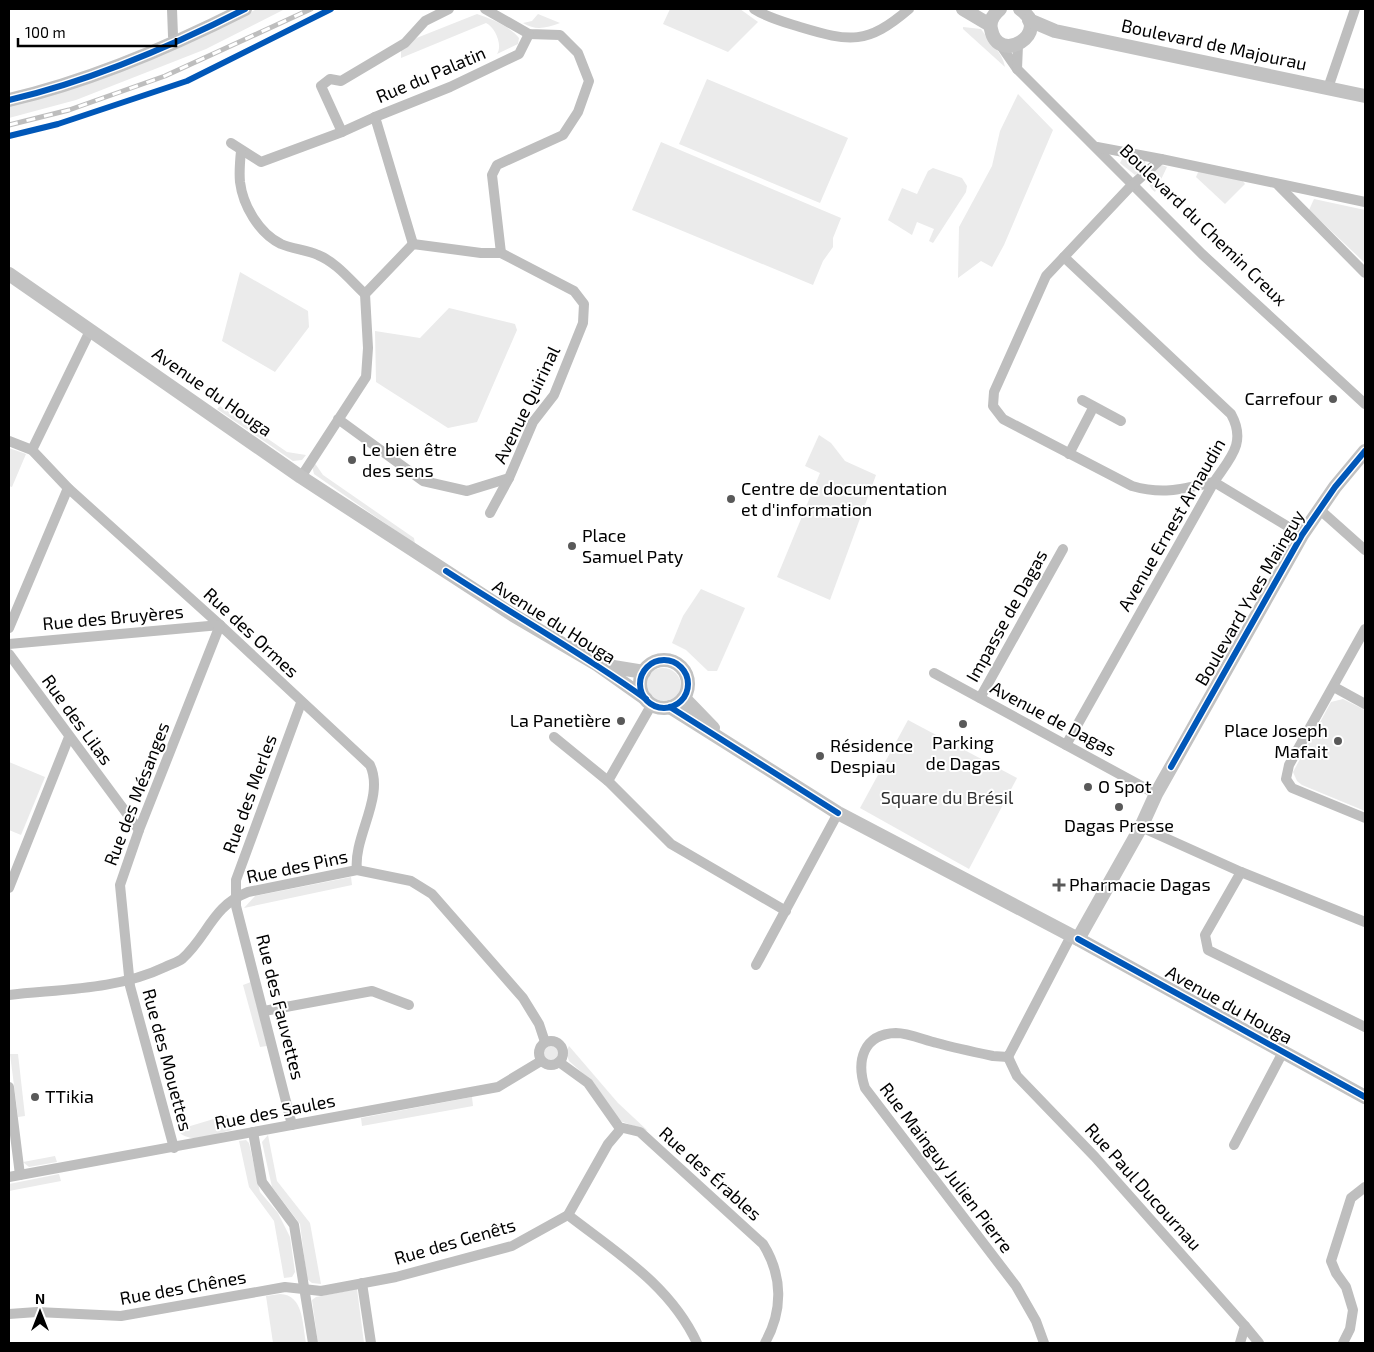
<svg xmlns="http://www.w3.org/2000/svg" width="1374" height="1352" font-family="'Exo 2',sans-serif">
<style>
.green{fill:#ebebeb}
.lines{fill:none;stroke-linecap:round;stroke-linejoin:round}
.street{stroke:#bebebe;stroke-width:10}
.secondary{stroke:#c2c2c2;stroke-width:14}
.rail-casing{stroke:#bebebe;stroke-width:5}
.rail{stroke:#fff;stroke-width:3;stroke-dasharray:9;stroke-linecap:butt}
.cycleway-casing{stroke:#fff;stroke-width:9}
.cycleway{stroke:#0057b8;stroke-width:6}
.poi-dot{fill:#595959;stroke:#fff;stroke-width:2}
.labels{text-anchor:middle;stroke-width:4;stroke-linejoin:round;paint-order:stroke}
.street-label{font-size:18px;fill:#000;stroke:#fff}
.poi-label{font-size:18px;fill:#000;stroke:#fff;text-anchor:start}
.park-label{font-size:18px;fill:#313131;stroke:#fff}
</style>
<rect width="100%" height="100%" fill="#fff"/>
<!-- green -->
<g class="green">
<path d="M257,9H285L206,49L150,71L76,100L9,118V106L184,46Z"/>
<path d="M670,9H740L758,22L728,52L663,24Z"/>
<path d="M477,14C492,19 509,26 519,38L518,44L497,54C503,45 495,27 486,23L401,58V49L414,39Z"/>
<path d="M538,14L560,23C546,28 536,31 523,23L532,21Z"/>
<path d="M963,27L981,29C990,43 1002,51 1005,67L963,29Z"/>
<path d="M707,79L848,138L820,203L679,144Z"/>
<path d="M1018,94L1053,130L1004,245L992,267L981,261L958,278L959,227L992,166L1000,131Z"/>
<path d="M661,142L841,218L833,238V247L823,261L813,285L632,210Z"/>
<path d="M1129,156L1145,161L1146,166L1135,175L1120,163L1123,157Z"/>
<path d="M1162,165L1167,167L1155,192C1143,183 1151,170 1162,165Z"/>
<path d="M933,168L962,178L967,186L966,192L933,243L929,241L934,229L917,222L912,235L888,220L902,188L917,194L928,171Z"/>
<path d="M1199,170L1242,180L1245,184L1225,204L1196,177Z"/>
<path d="M1314,199L1365,210V263L1309,210Z"/>
<path d="M240,272L308,311L309,327L275,372L222,341Z"/>
<path d="M449,308L515,324L517,330L477,422L448,428L376,382L375,331L420,338Z"/>
<path d="M220,406L287,452L306,455L302,460L293,461L217,409Z"/>
<path d="M819,435L831,443L845,461L876,475L830,600L777,577L820,473L805,466Z"/>
<path d="M9,448L26,454L12,487L9,486Z"/>
<path d="M314,462L323,475L414,538L415,544L314,474L312,466Z"/>
<path d="M701,589L745,608L717,671H708L686,650L672,643L683,616Z"/>
<circle cx="663" cy="686" r="18"/>
<path d="M1343,699L1365,710V811L1302,785L1297,781L1293,772L1331,702Z"/>
<path d="M908,720L1017,778L969,869L860,808Z"/>
<path d="M9,762L45,777L21,835L9,830Z"/>
<path d="M351,877L352,885L244,908L255,896Z"/>
<path d="M251,982L267,1046L260,1047L243,985Z"/>
<circle cx="550" cy="1053" r="8"/>
<path d="M569,1046L618,1103L648,1131L620,1121L594,1083L569,1061L566,1052Z"/>
<path d="M10,1054H18L25,1116L18,1117Z"/>
<path d="M472,1097L473,1106L362,1126L361,1118Z"/>
<path d="M227,1115L232,1130C214,1134 190,1146 177,1130Z"/>
<path d="M268,1135L277,1181L310,1223L321,1284L312,1283L307,1279L300,1224L272,1187L262,1142Z"/>
<path d="M246,1140L249,1143L260,1192L278,1213L290,1237L295,1272L292,1277L284,1278L274,1221L249,1187L239,1141Z"/>
<path d="M55,1156L57,1162L29,1167L23,1162Z"/>
<path d="M59,1174L61,1181L9,1191V1184Z"/>
<path d="M357,1289L364,1343H318L312,1300L316,1297Z"/>
<path d="M280,1294C304,1295 302,1324 306,1343H273L266,1296Z"/>
</g>
<g class="lines">
<!-- street -->
<g class="street">
<path d="M172,9L173,36"/>
<path d="M485,9L529,34L560,35L578,53L589,81L578,112L563,135L497,165L492,175L501,253"/>
<path d="M754,9C768,18 784,22 800,27C850,42 867,45 909,9"/>
<path d="M999,43L1017,69L1202,254L1365,404"/>
<path d="M1017,69L1018,45"/>
<path d="M1328,88L1355,9"/>
<path d="M342,132L321,86L330,79L341,81L405,43L425,21L449,9"/>
<path d="M231,143L261,162L342,132L375,117"/>
<path d="M1097,147L1161,159"/>
<path d="M241,151C240,161 239,172 240,182C243,206 259,233 281,244C293,249 307,250 318,255C336,262 351,281 365,294"/>
<path d="M1278,185L1365,273"/>
<path d="M413,244L375,117L450,87L519,54L529,34"/>
<path d="M1064,257L1231,414C1247,443 1230,458 1214,482L1066,745"/>
<path d="M1082,400L1121,421"/>
<path d="M9,441L32,450L68,488L220,625L370,765C385,797 353,837 357,870"/>
<path d="M32,450L90,331"/>
<path d="M1069,454L1093,408"/>
<path d="M301,477L366,377L368,348L365,294L413,244L481,253H501L574,291L584,304L583,323L554,395L533,422L509,478L467,491L423,481L338,419"/>
<path d="M1319,509L1365,550"/>
<path d="M490,513L509,478"/>
<path d="M1302,535L1214,482C1183,489 1163,495 1132,486L1003,419L993,406L994,392L1046,276L1129,188L1161,159L1365,202"/>
<path d="M9,628L68,488"/>
<path d="M1365,629L1289,765L1286,779L1292,788L1365,818"/>
<path d="M9,644L220,625"/>
<path d="M9,654L139,830"/>
<path d="M934,673L1156,794"/>
<path d="M1334,687L1365,704"/>
<path d="M980,698L1063,549"/>
<path d="M554,737L608,781L671,844L786,911"/>
<path d="M608,781L652,704"/>
<path d="M1141,827L1241,872L1365,922"/>
<path d="M1241,872L1205,935L1208,950L1365,1027"/>
<path d="M9,888L69,737"/>
<path d="M756,965L838,813"/>
<path d="M9,995C61,989 117,990 165,967C171,964 178,962 182,959C208,936 212,906 248,892L357,870L411,881L432,894L523,998L539,1024L545,1042"/>
<path d="M264,1011L372,991L409,1005"/>
<circle cx="551" cy="1053" r="12"/>
<path d="M1008,1057L1017,1076L1095,1157L1245,1326L1240,1343"/>
<path d="M559,1062L588,1083L619,1127L640,1132L763,1244C783,1276 783,1311 765,1343"/>
<path d="M9,1087L20,1175"/>
<path d="M292,1125L236,906V880L301,703"/>
<path d="M253,1132L262,1182L294,1225L313,1343"/>
<path d="M1234,1145L1283,1052"/>
<path d="M174,1148L130,986L120,885L139,830L220,625"/>
<path d="M9,1177L498,1087L541,1061"/>
<path d="M568,1215C617,1253 670,1285 697,1343"/>
<path d="M362,1283L371,1343"/>
<path d="M9,1314L37,1312L121,1316L285,1287L321,1291L396,1277L512,1246L568,1215L608,1144L619,1131V1127"/>
<path d="M1245,1326L1259,1343"/>
<path d="M1044,1343L1036,1321L1016,1286L865,1088C856,1061 863,1034 896,1033C909,1033 924,1040 937,1043C955,1048 974,1052 993,1056L1008,1057L1071,936"/>
<path d="M1343,1343L1350,1329L1353,1310L1346,1287L1336,1273L1331,1261L1351,1198L1365,1187"/>
</g>
<!-- secondary -->
<g class="secondary">
<path d="M963,9L990,25"/>
<path d="M1000,9C994,14 989,21 991,29C998,67 1054,32 1020,9"/>
<path d="M1029,20L1055,31L1365,96"/>
<path d="M9,100C91,81 170,47 245,9"/>
<path d="M9,274L301,477L513,615L598,665L646,699"/>
<circle cx="664" cy="684" r="24"/>
<path d="M601,665L644,672"/>
<path d="M684,698L713,728"/>
<path d="M670,707L838,813L1078,939L1365,1097"/>
<path d="M1078,939L1141,827L1156,794L1302,535L1335,487L1365,451"/>
</g>
<defs>
<path id="rail" d="M9,125L69,110L165,76L311,9"/>
</defs>
<!-- rail casing -->
<use href="#rail" class="rail-casing"/>
<!-- rail -->
<use href="#rail" class="rail"/>
<defs>
<g id="cycleway">
<path d="M9,100C91,81 170,47 245,9"/>
<path d="M9,136L58,124L187,81L331,9"/>
<path d="M446,571C512,614 582,653 646,699"/>
<circle cx="664" cy="684" r="24"/>
<path d="M670,707L838,813"/>
<path d="M1171,767L1302,535L1335,487L1365,451"/>
<path d="M1078,939L1365,1097"/>
</g>
</defs>
<!-- cycleway casing -->
<use href="#cycleway" class="cycleway-casing"/>
<!-- cycleway -->
<use href="#cycleway" class="cycleway"/>
</g>
<!-- markers -->
<g class="poi-dot">
<circle cx="1333" cy="399" r="5"/>
<circle cx="352" cy="460" r="5"/>
<circle cx="731" cy="499" r="5"/>
<circle cx="572" cy="546" r="5"/>
<circle cx="621" cy="721" r="5"/>
<circle cx="963" cy="724" r="5"/>
<circle cx="1338" cy="741" r="5"/>
<circle cx="820" cy="756" r="5"/>
<circle cx="1088" cy="787" r="5"/>
<circle cx="1119" cy="807" r="5"/>
<path d="M1056.5 877.5h5v5h5v5h-5v5h-5v-5h-5v-5h5z"/>
<circle cx="35" cy="1097" r="5"/>
</g>
<g class="labels">
<!-- street labels -->
<g class="street-label">
<text transform="translate(1214 45) rotate(12)" y="6">Boulevard de Majourau</text>
<text transform="translate(431 75) rotate(-23)" y="6">Rue du Palatin</text>
<text transform="translate(1203 225) rotate(44)" y="6">Boulevard du Chemin Creux</text>
<text transform="translate(212 392) rotate(35)" y="6">Avenue du Houga</text>
<text transform="translate(527 405) rotate(-64)" y="6">Avenue Quirinal</text>
<text transform="translate(1172 525) rotate(-60)" y="6">Avenue Ernest Arnaudin</text>
<text transform="translate(1250 598) rotate(-60)" y="6">Boulevard Yves Mainguy</text>
<text transform="translate(1007 616) rotate(-61)" y="6">Impasse de Dagas</text>
<text transform="translate(113 618) rotate(-5)" y="6">Rue des Bruyères</text>
<text transform="translate(554 622) rotate(32)" y="6">Avenue du Houga</text>
<text transform="translate(251 633) rotate(43)" y="6">Rue des Ormes</text>
<text transform="translate(1053 719) rotate(28)" y="6">Avenue de Dagas</text>
<text transform="translate(77 720) rotate(54)" y="6">Rue des Lilas</text>
<text transform="translate(137 794) rotate(-69)" y="6">Rue des Mésanges</text>
<text transform="translate(250 794) rotate(-70)" y="6">Rue des Merles</text>
<text transform="translate(297 867) rotate(-12)" y="6">Rue des Pins</text>
<text transform="translate(1229 1005) rotate(29)" y="6">Avenue du Houga</text>
<text transform="translate(280 1007) rotate(76)" y="6">Rue des Fauvettes</text>
<text transform="translate(167 1060) rotate(75)" y="6">Rue des Mouettes</text>
<text transform="translate(275 1112) rotate(-11)" y="6">Rue des Saules</text>
<text transform="translate(946 1168) rotate(53)" y="6">Rue Mainguy Julien Pierre</text>
<text transform="translate(710 1174) rotate(42)" y="6">Rue des Érables</text>
<text transform="translate(1143 1187) rotate(48)" y="6">Rue Paul Ducournau</text>
<text transform="translate(455 1242) rotate(-16)" y="6">Rue des Genêts</text>
<text transform="translate(183 1288) rotate(-10)" y="6">Rue des Chênes</text>
</g>
<!-- poi labels -->
<g class="poi-label">
<text x="1323" y="405" text-anchor="end">Carrefour</text>
<text x="362" y="456">Le bien être<tspan x="362" dy="21">des sens</tspan></text>
<text x="741" y="495">Centre de documentation<tspan x="741" dy="21">et d'information</tspan></text>
<text x="582" y="542">Place<tspan x="582" dy="21">Samuel Paty</tspan></text>
<text x="611" y="727" text-anchor="end">La Panetière</text>
<text x="1328" y="737" text-anchor="end">Place Joseph<tspan x="1328" dy="21">Mafait</tspan></text>
<text x="963" y="749" text-anchor="middle">Parking<tspan x="963" dy="21">de Dagas</tspan></text>
<text x="830" y="752">Résidence<tspan x="830" dy="21">Despiau</tspan></text>
<text x="1098" y="793">O Spot</text>
<text x="1119" y="832" text-anchor="middle">Dagas Presse</text>
<text x="1069" y="891">Pharmacie Dagas</text>
<text x="45" y="1103">TTikia</text>
</g>
<!-- park labels -->
<g class="park-label">
<text x="947" y="804">Square du Brésil</text>
</g>
</g>
<!-- border -->
<rect width="1374" height="1352" fill="none" stroke="#000000" stroke-width="20"/>
<!-- north arrow -->
<g transform="translate(40 1312)" stroke="#ffffff" stroke-width="4" paint-order="stroke">
<path d="M0-4L9 19L0 12L-9 19Z" fill="#000000"/>
<text y="-8" font-size="14" font-weight="bold" text-anchor="middle" fill="#000000">N</text>
</g>
<!-- scale -->
<path d="M18 38v8h158v-8" fill="none" stroke="#000000" stroke-width="2.5"/>
<text x="25" y="38" font-size="15" fill="#000000" stroke="#ffffff" stroke-width="4" paint-order="stroke">100 m</text>
</svg>
